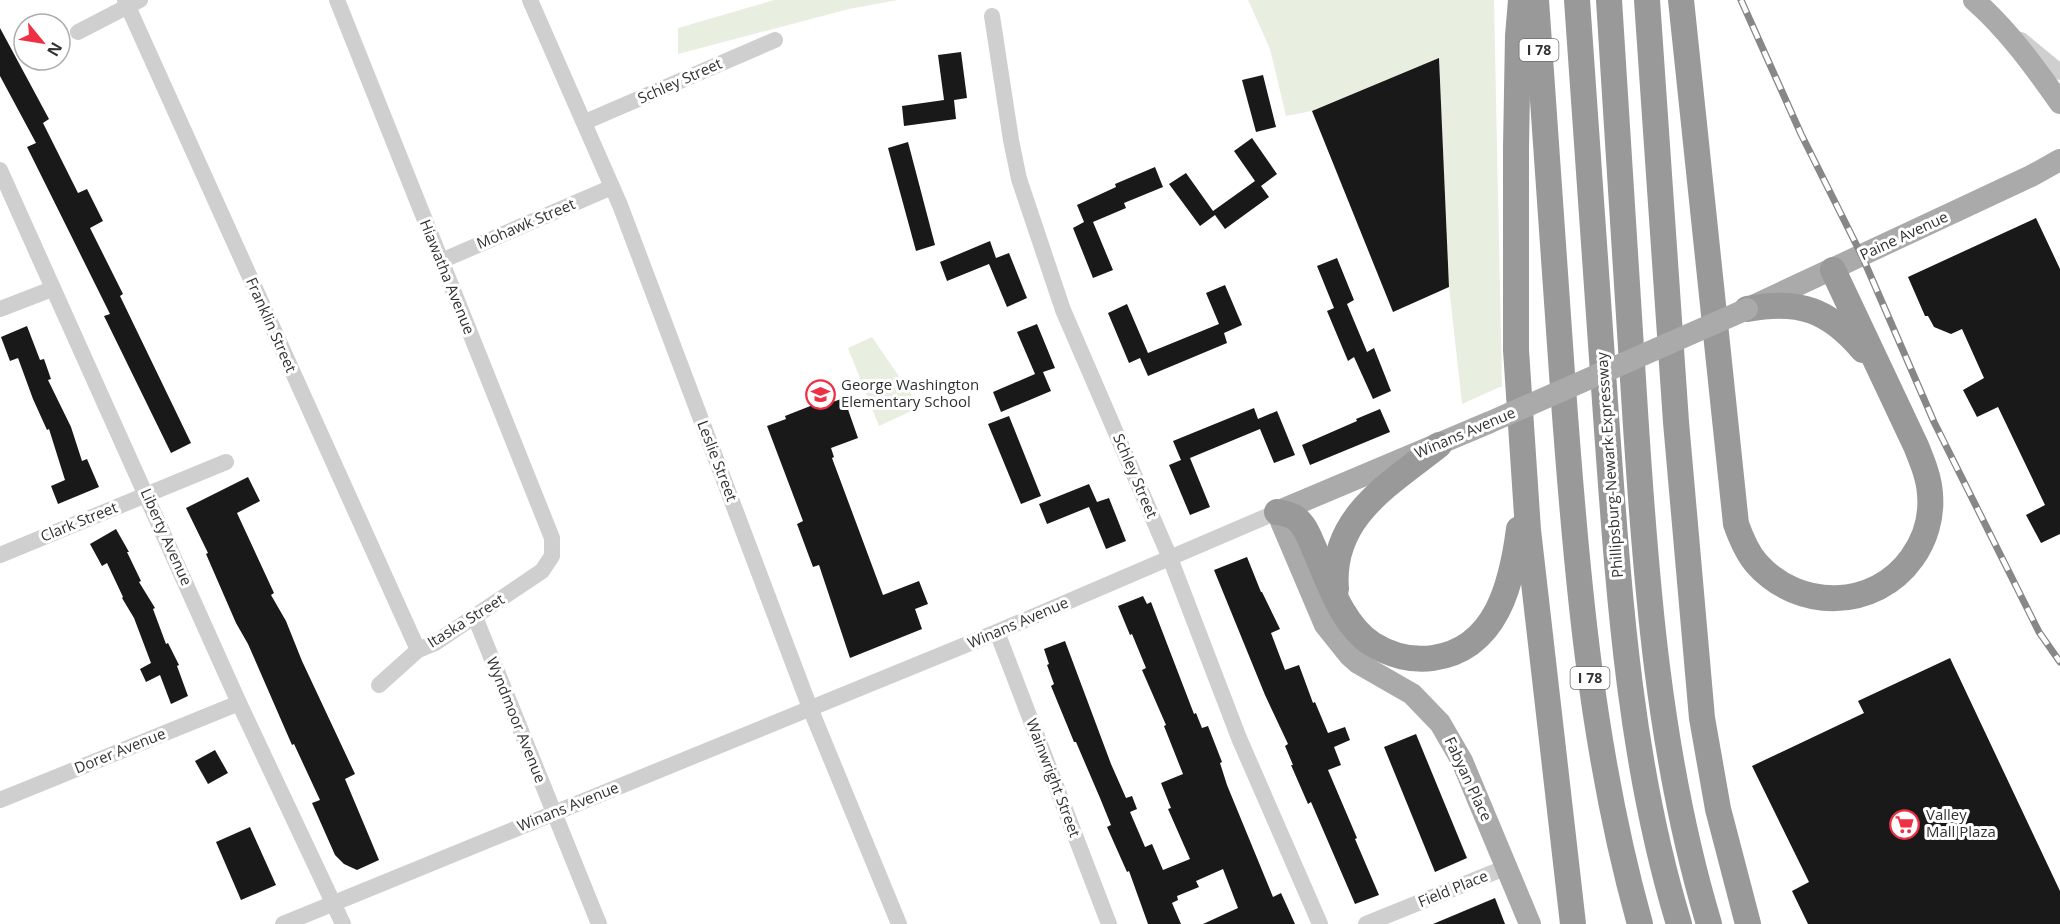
<svg xmlns="http://www.w3.org/2000/svg" width="2060" height="924" font-family="'Open Sans',sans-serif">
<style>
.green{fill:#e9efe0}
.building{fill:#191919}
.lines{fill:none;stroke-linecap:round;stroke-linejoin:round}
.minor{stroke:#cfcfcf;stroke-width:16}
.major{stroke:#aaa;stroke-width:22}
.highway{stroke:#999;stroke-width:26}
.rail-casing{stroke:#878787;stroke-width:7}
.rail{stroke:#fff;stroke-width:4.5;stroke-dasharray:14;stroke-linecap:butt}
.major-bridge{stroke:#aaa;stroke-width:22}
.labels{text-anchor:middle;stroke-width:6;stroke-linejoin:round;paint-order:stroke}
.shield{fill:#fff;stroke:#707070;stroke-width:1.5}
.shield-label{font-size:14px;font-weight:bold;fill:#323232}
.street-label{font-size:15px;fill:#323232;stroke:#fff}
.poi-label{font-size:15px;fill:#323232;stroke:#fff;text-anchor:start}
</style>
<rect width="100%" height="100%" fill="#fff"/>
<!-- green -->
<g class="green">
<path d="M774,0H898L849,9L678,54V28Z"/>
<path d="M1248,0H1494L1502,386L1462,404L1449,287L1439,59L1312,111L1286,116L1270,49Z"/>
<path d="M872,337L920,407L879,426L848,348Z"/>
</g>
<!-- building -->
<g class="building">
<path d="M0,28L49,119L43,123L78,193L87,189L103,221L90,228L123,294L120,296L191,443L171,453L104,316L110,314L27,147L36,143L0,76Z"/>
<path d="M961,52L967,98L954,100L956,119L904,126L902,106L944,100L938,55Z"/>
<path d="M1439,58L1449,287L1393,312L1312,111Z"/>
<path d="M1263,75L1276,127L1256,132L1242,80Z"/>
<path d="M1252,138L1277,174L1261,186L1269,197L1225,229L1215,215L1200,226L1169,184L1186,173L1213,211L1255,181L1234,151Z"/>
<path d="M908,142L935,245L916,251L888,148Z"/>
<path d="M1155,167L1163,187L1124,203L1126,208L1093,222L1113,270L1093,278L1073,228L1084,222L1077,205L1116,187L1115,184Z"/>
<path d="M2036,218L2060,269V534L2041,543L2026,515L2045,505L1998,407L1977,417L1963,390L1984,378L1962,329L1951,334L1934,327L1928,316H1925L1908,277Z"/>
<path d="M990,241L996,258L1009,253L1027,298L1007,307L989,264L947,281L940,262Z"/>
<path d="M1337,258L1354,300L1347,304L1367,352L1374,348L1391,391L1373,399L1354,357L1348,361L1327,311L1334,308L1317,266Z"/>
<path d="M1225,285L1242,325L1224,333L1227,343L1148,376L1140,358L1129,363L1108,313L1127,304L1148,353L1219,324L1206,293Z"/>
<path d="M1037,324L1055,368L1043,372L1051,391L1001,412L993,392L1035,374L1017,332Z"/>
<path d="M27,326L40,360L44,359L51,379L48,380L71,427L82,461L87,459L99,487L58,504L51,486L65,480L49,429L47,430L33,399L18,358L10,361L1,337Z"/>
<path d="M844,398L858,438L831,448L834,457L832,458L883,595L919,581L928,604L915,609L922,629L850,658L819,565L813,567L797,524L803,521L767,426L786,419L785,416L823,401L824,405Z"/>
<path d="M1254,408L1258,419L1277,411L1295,455L1274,463L1260,429L1190,458L1210,507L1190,515L1169,465L1181,460L1173,441Z"/>
<path d="M1380,409L1390,432L1310,465L1302,445L1357,421L1356,419Z"/>
<path d="M1009,416L1041,496L1021,504L988,424Z"/>
<path d="M248,477L260,501L237,513L274,593L271,595L286,621L302,661L355,774L345,779L379,860L357,870L344,864L335,855L312,803L320,800L294,744L292,745L248,644L236,623L206,554L208,553L186,508Z"/>
<path d="M1089,484L1097,502L1109,498L1126,541L1106,549L1089,507L1047,524L1039,504Z"/>
<path d="M116,529L129,552H127L141,581L139,582L155,608L153,609L166,644L168,643L179,665L177,666L188,696L171,704L160,675L146,682L140,669L151,663L134,618L122,598L123,597L107,563L102,566L90,544Z"/>
<path d="M1247,557L1261,592H1262L1280,629L1271,633L1285,670L1299,665L1313,703L1315,702L1328,733L1345,727L1350,740L1334,747L1341,765L1328,770L1357,838L1355,839L1379,895L1355,904L1311,802L1308,804L1291,765H1293L1285,746L1288,744L1265,695L1214,570Z"/>
<path d="M1143,596L1147,604L1151,602L1194,714L1196,713L1202,728L1208,726L1222,762L1220,763L1227,785L1273,897L1281,893L1295,924H1203L1238,908L1223,869L1196,881L1199,887L1177,896L1178,900L1172,903L1181,924H1148L1129,871L1127,872L1107,827L1111,825L1100,798L1076,742H1074L1051,686L1054,684L1047,665L1049,664L1044,649L1065,641L1111,764L1126,798L1132,796L1137,809L1130,812L1145,847L1152,844L1163,870L1190,859L1168,809L1171,808L1161,783L1183,774L1164,726L1166,725L1142,670L1146,668L1132,634L1130,635L1118,606Z"/>
<path d="M1950,658L2060,891V924H1808L1792,891L1809,882L1752,766L1864,713L1858,701Z"/>
<path d="M1416,734L1467,858L1435,872L1384,747Z"/>
<path d="M215,750L228,773L208,784L195,761Z"/>
<path d="M250,827L276,885L241,900L216,842Z"/>
<path d="M1495,898L1505,924H1433Z"/>
</g>
<g class="lines">
<!-- minor -->
<g class="minor">
<path d="M125,0L418,650"/>
<path d="M337,0L552,538V556L542,571L435,643L418,650L379,685"/>
<path d="M530,0L620,205L810,708L899,924"/>
<path d="M992,16L1011,140L1019,179L1063,310L1170,558L1239,738L1320,924"/>
<path d="M78,32L140,0"/>
<path d="M2021,40L2060,72"/>
<path d="M585,122L775,40"/>
<path d="M0,170L239,703L343,924"/>
<path d="M441,261L612,187"/>
<path d="M0,309L52,289"/>
<path d="M0,555L226,462"/>
<path d="M475,617L599,924"/>
<path d="M997,632L1109,924"/>
<path d="M0,800L239,703"/>
<path d="M283,924L997,632L1277,512"/>
<path d="M1366,924L1507,867"/>
</g>
<!-- major -->
<g class="major">
<path d="M1974,0C2008,30 2034,66 2060,103"/>
<path d="M1755,305L2031,176L2060,160"/>
<path d="M1488,423L1277,512L1325,625L1349,655L1358,663L1412,694L1440,723L1462,761L1530,924"/>
</g>
<!-- highway -->
<g class="highway">
<path d="M1521,0L1518,36L1516,147V350L1528,530L1573,924"/>
<path d="M1536,0C1545,129 1554,258 1563,388C1576,568 1591,749 1640,924"/>
<path d="M1577,0C1587,143 1597,286 1607,430C1619,596 1630,763 1679,924"/>
<path d="M1609,0C1618,137 1627,274 1635,411C1646,584 1659,757 1709,924"/>
<path d="M1647,0L1676,422L1702,718L1718,809L1748,924"/>
<path d="M1681,0L1736,524C1741,538 1747,553 1757,564C1799,611 1875,610 1912,558C1925,540 1932,517 1930,494C1929,477 1922,461 1916,446L1833,270"/>
<path d="M1747,309C1799,299 1829,310 1863,350"/>
<path d="M1277,512C1283,513 1289,514 1294,517C1305,524 1309,537 1314,548C1328,579 1341,624 1372,644C1390,655 1412,661 1433,658C1497,649 1512,583 1519,529"/>
<path d="M1336,589C1330,517 1390,484 1439,445"/>
</g>
<defs>
<path id="rail" d="M1741,0L1801,134L1862,256L1934,422L2039,632L2060,662"/>
</defs>
<!-- rail casing -->
<use href="#rail" class="rail-casing"/>
<!-- rail -->
<use href="#rail" class="rail"/>
<!-- major-bridge -->
<path class="major-bridge" d="M1488,423L1747,309"/>
</g>
<!-- icons -->
<defs>
<symbol id="school-ring" viewBox="-11 -11 22 22"><circle r="9.5" fill="#fff" stroke="#ee2f44" stroke-width="1.5"/><path d="M0-5L7-2L0 1L-7-2ZM-4 1L0 2.5L4 1V4Q0 6-4 4Z" fill="#ee2f44"/></symbol>
<symbol id="supermarket-ring" viewBox="-11 -11 22 22"><circle r="9.5" fill="#fff" stroke="#ee2f44" stroke-width="1.5"/><path d="M-6-5.5h2.5l.6 2H6L4.5 2H-2.5L-4.4-4H-6ZM-1.5 3.2a1.3 1.3 0 1 0 .1 0ZM3 3.2a1.3 1.3 0 1 0 .1 0Z" fill="#ee2f44"/></symbol>
</defs>
<g fill-rule="evenodd">
<use href="#school-ring" x="804" y="378" width="33" height="33"/>
<use href="#supermarket-ring" x="1888" y="808" width="33" height="33"/>
</g>
<g class="labels">
<!-- shield labels -->
<g class="shield">
<rect x="1519.5" y="39" width="39" height="22" rx="4.5"/>
<rect x="1570.5" y="667" width="39" height="22" rx="4.5"/>
</g>
<g class="shield-label">
<text x="1539" y="55">I 78</text>
<text x="1590" y="683">I 78</text>
</g>
<!-- street labels -->
<g class="street-label">
<text transform="translate(680 81) rotate(-24)" y="5">Schley Street</text>
<text transform="translate(526 224) rotate(-23)" y="5">Mohawk Street</text>
<text transform="translate(1904 236) rotate(-25)" y="5">Paine Avenue</text>
<text transform="translate(447 277) rotate(68)" y="5">Hiawatha Avenue</text>
<text transform="translate(271 325) rotate(66)" y="5">Franklin Street</text>
<text transform="translate(1465 433) rotate(-23)" y="5">Winans Avenue</text>
<text transform="translate(717 461) rotate(69)" y="5">Leslie Street</text>
<text transform="translate(1610 465) rotate(-94)" y="5">Phillipsburg-Newark Expressway</text>
<text transform="translate(1135 476) rotate(67)" y="5">Schley Street</text>
<text transform="translate(79 522) rotate(-22)" y="5">Clark Street</text>
<text transform="translate(166 537) rotate(66)" y="5">Liberty Avenue</text>
<text transform="translate(466 621) rotate(-32)" y="5">Itaska Street</text>
<text transform="translate(1018 623) rotate(-23)" y="5">Winans Avenue</text>
<text transform="translate(516 720) rotate(68)" y="5">Wyndmoor Avenue</text>
<text transform="translate(120 751) rotate(-22)" y="5">Dorer Avenue</text>
<text transform="translate(1053 778) rotate(69)" y="5">Wainwright Street</text>
<text transform="translate(1468 779) rotate(65)" y="5">Fabyan Place</text>
<text transform="translate(568 807) rotate(-22)" y="5">Winans Avenue</text>
<text transform="translate(1453 889) rotate(-22)" y="5">Field Place</text>
</g>
<!-- poi labels -->
<g class="poi-label">
<text x="841" y="390">George Washington<tspan x="841" dy="17">Elementary School</tspan></text>
<text x="1926" y="820">Valley<tspan x="1926" dy="17">Mall Plaza</tspan></text>
</g>
</g>
<!-- north arrow -->
<g transform="translate(42 42) rotate(120)"><circle r="28" fill="#ffffff" stroke="#adadad" stroke-width="1.5"/>
<path d="M0-4.5L10 22L0 15L-10 22Z" fill="#ee2f44"/>
<text y="-9" font-size="16" font-weight="bold" text-anchor="middle" fill="#323232">N</text>
</g>
</svg>
